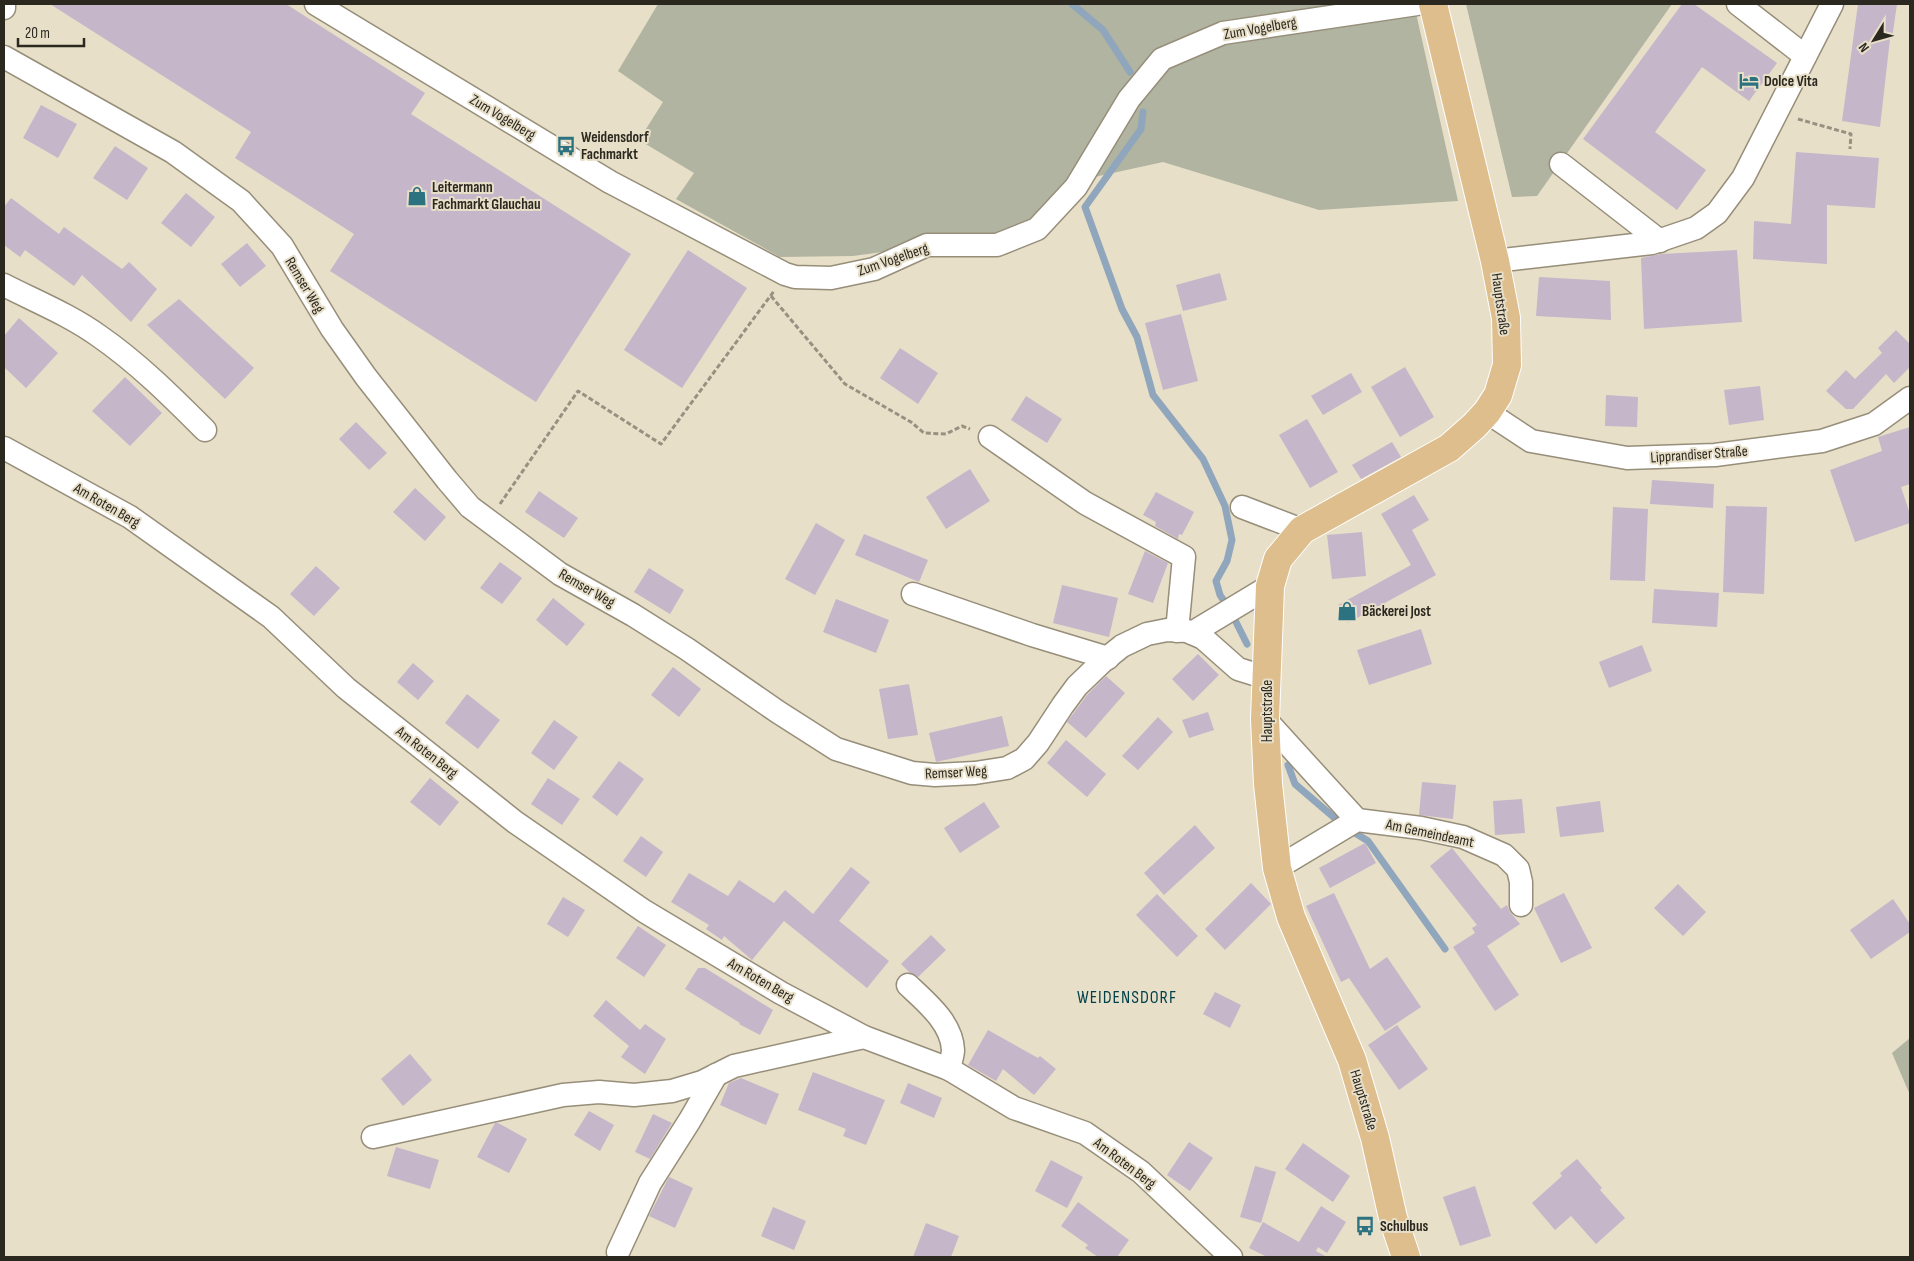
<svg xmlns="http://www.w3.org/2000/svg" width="1914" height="1261" font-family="'Sofia Sans Condensed',sans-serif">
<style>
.green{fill:#b0b4a0}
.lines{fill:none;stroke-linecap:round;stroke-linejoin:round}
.stream{stroke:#90a6bc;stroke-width:7}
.building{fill:#c6b6c9}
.minor-casing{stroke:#978e7a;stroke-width:25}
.major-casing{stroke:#fff;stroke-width:30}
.path{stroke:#989181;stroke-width:3;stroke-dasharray:5 2.5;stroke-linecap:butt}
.minor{stroke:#fff;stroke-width:22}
.major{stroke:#debe8c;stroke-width:28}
.labels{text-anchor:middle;stroke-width:4;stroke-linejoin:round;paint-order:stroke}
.street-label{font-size:15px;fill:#2b2820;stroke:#e8dfc9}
.poi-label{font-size:15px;font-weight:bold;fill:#2b2820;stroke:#e8dfc9;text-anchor:start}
.quarter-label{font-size:18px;letter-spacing:1px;fill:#00404b;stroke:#e8dfc9}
</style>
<rect width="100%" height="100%" fill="#e8dfc9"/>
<!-- green -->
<g class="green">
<path d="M658,4H1414L1458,201L1319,210L1163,162L1067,183L1037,218L1006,235L853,256L780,257L676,199L694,173L639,140L663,102L618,71Z"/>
<path d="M1466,4H1672L1537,196L1512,197Z"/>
<path d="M1910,1038V1095L1892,1053Z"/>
</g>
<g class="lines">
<!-- stream -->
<g class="stream">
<path d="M1072,4L1103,30L1130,72"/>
<path d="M1143,112L1141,129L1085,207L1122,309L1137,337L1153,395L1203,459L1225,506L1232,540L1227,561L1216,581L1220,595L1228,607"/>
<path d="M1233,616L1247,644"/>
<path d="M1288,765L1295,784L1337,820"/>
<path d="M1355,833L1368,841L1445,949"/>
</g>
</g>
<!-- building -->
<g class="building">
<path d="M50,4H286L425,93L411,114L631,254L536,402L330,271L354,234L235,158L251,132Z"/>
<path d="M1682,4H1694L1777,63L1749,101L1702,67L1655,132L1706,170L1677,210L1583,139Z"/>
<path d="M1858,4H1897L1892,39H1890L1880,127L1842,121Z"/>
<path d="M41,105L77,124L58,158L23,138Z"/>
<path d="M115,146L148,168L127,200L93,178Z"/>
<path d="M1796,152L1879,158L1875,208L1827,205V264L1753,259L1754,221L1791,224Z"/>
<path d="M186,193L215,217L191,247L161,223Z"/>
<path d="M11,198L59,234L64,227L122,269L129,262L157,289L131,322L82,275L74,286L25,250L20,257L4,245V207Z"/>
<path d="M247,243L266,266L240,287L221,264Z"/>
<path d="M688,250L747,288L682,388L624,350Z"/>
<path d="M1737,250L1742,322L1644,329L1641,258L1661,254Z"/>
<path d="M1220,273L1227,300L1183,311L1176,285Z"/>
<path d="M1539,277L1610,281L1611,320L1536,316Z"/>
<path d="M179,299L254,368L225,399L147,325Z"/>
<path d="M1181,314L1198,381L1163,390L1145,323Z"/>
<path d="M19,318L58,353L26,388L4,367V336Z"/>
<path d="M1896,330L1910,344V367L1894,383L1886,374L1853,409H1846L1826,391L1846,370L1855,379L1882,353L1878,348Z"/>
<path d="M900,348L938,373L918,404L880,378Z"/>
<path d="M1405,367L1434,417L1400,437L1371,387Z"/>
<path d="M1351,373L1362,392L1323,415L1311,396Z"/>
<path d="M125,377L162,413L130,446L92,411Z"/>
<path d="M1760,386L1764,420L1729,425L1724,390Z"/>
<path d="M1606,395L1638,397L1637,427L1605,426Z"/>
<path d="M1026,396L1062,419L1047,443L1011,420Z"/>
<path d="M1307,419L1338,472L1310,488L1279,435Z"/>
<path d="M356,422L387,453L369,470L339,439Z"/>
<path d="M1910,427V484L1901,487L1910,514V523L1855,542L1830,470L1882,451L1878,437Z"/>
<path d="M1392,442L1401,457L1361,479L1352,465Z"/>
<path d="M970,469L990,501L946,529L926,497Z"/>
<path d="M1652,480L1714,484L1713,508L1650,504Z"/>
<path d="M415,488L446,517L425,541L393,512Z"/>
<path d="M539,491L578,518L564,538L525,512Z"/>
<path d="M1156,492L1194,512L1182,535L1179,534L1178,539L1155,526L1156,522L1143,515Z"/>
<path d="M1414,495L1429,520L1412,530L1436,575L1348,623L1338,605L1411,565L1381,514Z"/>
<path d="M1726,506L1767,507L1764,594L1723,592Z"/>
<path d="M1613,507L1648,509L1645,581L1610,580Z"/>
<path d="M816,523L845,540L815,595L785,579Z"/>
<path d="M1362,532L1366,576L1332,579L1327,535Z"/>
<path d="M864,534L928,560L919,582L855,555Z"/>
<path d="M1145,551L1168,563L1153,603L1128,594Z"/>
<path d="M500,562L522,578L502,604L480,588Z"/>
<path d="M316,566L340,588L314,616L290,594Z"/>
<path d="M649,568L684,590L670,614L634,592Z"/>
<path d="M1062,585L1118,598L1109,637L1053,623Z"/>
<path d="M1654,589L1719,593L1717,627L1652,623Z"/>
<path d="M553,598L585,624L567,646L536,620Z"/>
<path d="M836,599L889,620L876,653L823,632Z"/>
<path d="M1421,629L1432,664L1369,685L1357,650Z"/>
<path d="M1642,645L1652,671L1609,688L1599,662Z"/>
<path d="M1198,654L1219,675L1193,701L1172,679Z"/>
<path d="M413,663L434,681L418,700L397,682Z"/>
<path d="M673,667L701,689L679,717L651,695Z"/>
<path d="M1106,676L1125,693L1086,738L1067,722L1087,695Z"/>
<path d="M909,684L918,735L888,739L879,689Z"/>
<path d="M467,694L500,720L478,749L445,723Z"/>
<path d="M1208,712L1214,730L1189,738L1182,720Z"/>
<path d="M1002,716L1009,746L936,762L929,733Z"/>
<path d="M1158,717L1173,732L1138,770L1122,756Z"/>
<path d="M554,720L578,737L554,770L531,753Z"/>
<path d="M1066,740L1106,774L1087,797L1047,763Z"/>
<path d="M619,761L644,779L617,816L592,797Z"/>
<path d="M430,778L459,802L440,826L410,802Z"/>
<path d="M548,778L580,799L562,825L531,804Z"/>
<path d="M1422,782L1456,785L1453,819L1419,815Z"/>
<path d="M1522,799L1525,833L1495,835L1493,801Z"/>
<path d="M1600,801L1604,832L1560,837L1556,807Z"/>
<path d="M984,802L1000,827L960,853L944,828Z"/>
<path d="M1195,825L1215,848L1164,895L1144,873Z"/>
<path d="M641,836L663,852L646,877L623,861Z"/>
<path d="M1365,843L1376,863L1330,888L1319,868Z"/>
<path d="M1452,848L1501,909L1507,905L1510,912L1520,924L1487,946L1519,995L1495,1011L1453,947L1475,933L1472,928L1477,925L1430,866Z"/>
<path d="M851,867L870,882L839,921L889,961L867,988L784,921L752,960L724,936L722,940L706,929L709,925L671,902L689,873L728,896L739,880L774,903L785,890L813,914Z"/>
<path d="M1251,883L1271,904L1225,950L1205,929Z"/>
<path d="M1678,884L1706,912L1683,936L1654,908Z"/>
<path d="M1334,893L1370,969L1387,957L1421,1007L1385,1031L1349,978L1341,982L1306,906Z"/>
<path d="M1564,893L1592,948L1561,963L1534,908Z"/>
<path d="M1157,894L1198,936L1177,957L1136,915Z"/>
<path d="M563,897L585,910L568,937L547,924Z"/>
<path d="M1893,899L1910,924V932L1871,959L1850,930Z"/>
<path d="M638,926L666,945L644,977L616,958Z"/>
<path d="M931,935L946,950L918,977L909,972L901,964Z"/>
<path d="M698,968H705L773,1010L760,1035L739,1024L740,1023L685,989Z"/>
<path d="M1215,992L1241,1005L1230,1028L1203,1014Z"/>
<path d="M606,1000L640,1030L645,1024L666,1039L645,1074L621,1057L629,1046L593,1016Z"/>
<path d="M1397,1025L1428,1069L1399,1090L1368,1045Z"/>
<path d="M988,1030L1038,1058L1040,1056L1056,1069L1034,1095L1003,1069L996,1081L968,1065Z"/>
<path d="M410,1054L432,1080L403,1106L381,1079Z"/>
<path d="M813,1072L885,1100L866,1145L843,1136L846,1129L798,1110Z"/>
<path d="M741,1078L779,1094L766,1125L720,1105L729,1083Z"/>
<path d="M908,1083L942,1098L934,1118L900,1103Z"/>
<path d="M589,1111L614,1125L600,1151L574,1135Z"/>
<path d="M653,1114L672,1123L650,1159L635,1152Z"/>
<path d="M495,1123H498L527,1139L509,1173L477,1157Z"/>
<path d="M1189,1142L1213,1158L1190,1191L1167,1175Z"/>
<path d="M1303,1143L1350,1176L1333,1202L1285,1169Z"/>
<path d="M396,1147L439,1160L430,1189L387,1176Z"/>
<path d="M1577,1159L1602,1188L1600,1190L1625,1218L1596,1244L1571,1216L1555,1230L1532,1203L1562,1176L1560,1173Z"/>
<path d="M1051,1160L1083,1177L1067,1208L1035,1191Z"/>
<path d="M1255,1166L1276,1172L1261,1223L1240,1217Z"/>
<path d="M669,1177L693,1188L675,1228L649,1216Z"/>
<path d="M1475,1186L1491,1236L1460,1246L1443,1197Z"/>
<path d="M1078,1202L1129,1240L1117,1257H1098L1085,1248L1088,1245L1061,1226Z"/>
<path d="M1321,1206L1346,1222L1327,1253L1318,1247L1316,1251L1327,1257H1267L1249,1248L1263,1222L1299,1242Z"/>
<path d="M773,1207L806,1221L794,1250L761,1236Z"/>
<path d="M926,1223L959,1236L951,1257H913Z"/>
</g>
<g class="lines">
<defs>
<g id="minor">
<path d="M316,4L610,182L785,274L795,277L831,278L874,269L927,245H997L1037,229L1076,187L1129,99L1162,59L1223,33L1417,4"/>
<path d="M1738,4L1805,56"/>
<path d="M4,8V4"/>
<path d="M4,57L173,152L241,201L282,246L332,329L366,377L447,480L470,507L560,574L633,615L687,649L778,712L836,749L912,773L935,775L975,773L1007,768L1024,759L1038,743L1063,705L1077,686L1102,662L1122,646L1147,634L1167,630L1187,631L1203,638L1238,669L1267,678"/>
<path d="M1561,164L1660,241"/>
<path d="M1495,261L1652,243L1696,228L1717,213L1743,178L1832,4"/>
<path d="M4,285C35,301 70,315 99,336C138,363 171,396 205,430"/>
<path d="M1487,412L1531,441L1627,458L1715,455L1822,441L1874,424L1910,398"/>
<path d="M990,437L1085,503L1184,557L1177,631"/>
<path d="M4,448L130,517L271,617L346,688L515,822L644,911L781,993L864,1037L949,1069L1014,1108L1085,1133L1141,1172L1231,1257"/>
<path d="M1242,507L1302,530"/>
<path d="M913,594L1032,635L1108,658"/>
<path d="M1192,633L1270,586"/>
<path d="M1265,719L1357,820"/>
<path d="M1277,868L1357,820L1421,828L1463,837L1504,855L1518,869L1521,882V905"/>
<path d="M908,985C926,1002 952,1023 953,1050C953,1056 950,1063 949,1069"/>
<path d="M373,1137L563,1095L599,1092L634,1095L672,1091L702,1082L734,1066L864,1037"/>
<path d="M618,1252L650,1183L690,1120L716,1075"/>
</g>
<path id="major" d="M1406,1257L1393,1218L1375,1138L1352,1060L1291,917L1277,868L1268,784L1265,719L1270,586L1278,559L1302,530L1449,448L1474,426L1487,412L1498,395L1507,365L1506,318L1495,261L1433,4"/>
</defs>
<!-- minor casing -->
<use href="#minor" class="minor-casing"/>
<!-- major casing -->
<use href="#major" class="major-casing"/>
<!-- path -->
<g class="path">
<path d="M1798,119L1851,134L1850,149"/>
<path d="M771,296L845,384L911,422L924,433L946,434L962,426L970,429"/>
<path d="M500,504L578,391L661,444L774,291"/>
</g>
<!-- minor -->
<use href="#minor" class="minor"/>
<!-- major -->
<use href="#major" class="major"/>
</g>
<!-- icons -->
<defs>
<symbol id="hotel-bare" viewBox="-9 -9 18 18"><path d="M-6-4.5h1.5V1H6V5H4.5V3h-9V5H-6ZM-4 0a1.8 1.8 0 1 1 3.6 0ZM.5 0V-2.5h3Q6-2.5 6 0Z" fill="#2c7280" stroke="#e8dfc9" stroke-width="2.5" paint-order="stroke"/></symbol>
<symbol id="bus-bare" viewBox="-9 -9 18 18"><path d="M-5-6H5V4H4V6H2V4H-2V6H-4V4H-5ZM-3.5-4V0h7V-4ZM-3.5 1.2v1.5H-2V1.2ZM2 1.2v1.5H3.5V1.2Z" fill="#2c7280" stroke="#e8dfc9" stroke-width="2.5" paint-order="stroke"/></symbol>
<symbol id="shop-bare" viewBox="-9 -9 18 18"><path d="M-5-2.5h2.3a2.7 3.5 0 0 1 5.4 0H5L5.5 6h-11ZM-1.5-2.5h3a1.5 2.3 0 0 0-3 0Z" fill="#2c7280" stroke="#e8dfc9" stroke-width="2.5" paint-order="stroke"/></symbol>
</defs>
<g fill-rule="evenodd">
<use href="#hotel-bare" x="1735" y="67" width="28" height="28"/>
<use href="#bus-bare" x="552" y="132" width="28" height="28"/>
<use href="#shop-bare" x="403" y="182" width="28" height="28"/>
<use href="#shop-bare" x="1333" y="597" width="28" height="28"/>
<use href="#bus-bare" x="1351" y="1212" width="28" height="28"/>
</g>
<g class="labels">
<!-- street labels -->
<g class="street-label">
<text transform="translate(1260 28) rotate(-10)" y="5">Zum Vogelberg</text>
<text transform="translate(503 117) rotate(31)" y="5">Zum Vogelberg</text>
<text transform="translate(893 259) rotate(-19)" y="5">Zum Vogelberg</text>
<text transform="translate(305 285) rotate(59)" y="5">Remser Weg</text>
<text transform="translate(1501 304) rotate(82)" y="5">Hauptstraße</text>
<text transform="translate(1699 454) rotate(-4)" y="5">Lipprandiser Straße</text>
<text transform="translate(107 505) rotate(30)" y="5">Am Roten Berg</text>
<text transform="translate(587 588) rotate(30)" y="5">Remser Weg</text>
<text transform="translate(1267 711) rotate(-90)" y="5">Hauptstraße</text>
<text transform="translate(427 752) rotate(38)" y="5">Am Roten Berg</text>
<text transform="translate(956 772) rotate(-3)" y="5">Remser Weg</text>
<text transform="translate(1430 833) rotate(12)" y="5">Am Gemeindeamt</text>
<text transform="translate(761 980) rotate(30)" y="5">Am Roten Berg</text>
<text transform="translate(1364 1100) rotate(73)" y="5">Hauptstraße</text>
<text transform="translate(1125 1163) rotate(37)" y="5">Am Roten Berg</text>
</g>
<!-- poi labels -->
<g class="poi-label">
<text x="1764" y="86">Dolce Vita</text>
<text x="581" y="142">Weidensdorf<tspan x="581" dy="17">Fachmarkt</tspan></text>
<text x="432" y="192">Leitermann<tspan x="432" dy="17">Fachmarkt Glauchau</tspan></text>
<text x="1362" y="616">Bäckerei Jost</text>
<text x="1380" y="1231">Schulbus</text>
</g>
<!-- quarter labels -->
<g class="quarter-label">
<text x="1127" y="1003">WEIDENSDORF</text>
</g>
</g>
<!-- border -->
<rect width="1914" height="1261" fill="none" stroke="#2b2820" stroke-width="10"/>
<!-- north arrow -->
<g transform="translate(1874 40) rotate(233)" stroke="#e8dfc9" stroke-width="4" paint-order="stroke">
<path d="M0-4L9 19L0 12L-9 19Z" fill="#2b2820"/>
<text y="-8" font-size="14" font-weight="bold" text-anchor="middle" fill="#2b2820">N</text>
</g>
<!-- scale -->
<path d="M18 38v8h66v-8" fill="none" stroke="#2b2820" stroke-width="2.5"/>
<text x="25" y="38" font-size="15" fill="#2b2820" stroke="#e8dfc9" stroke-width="4" paint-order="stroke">20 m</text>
</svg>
